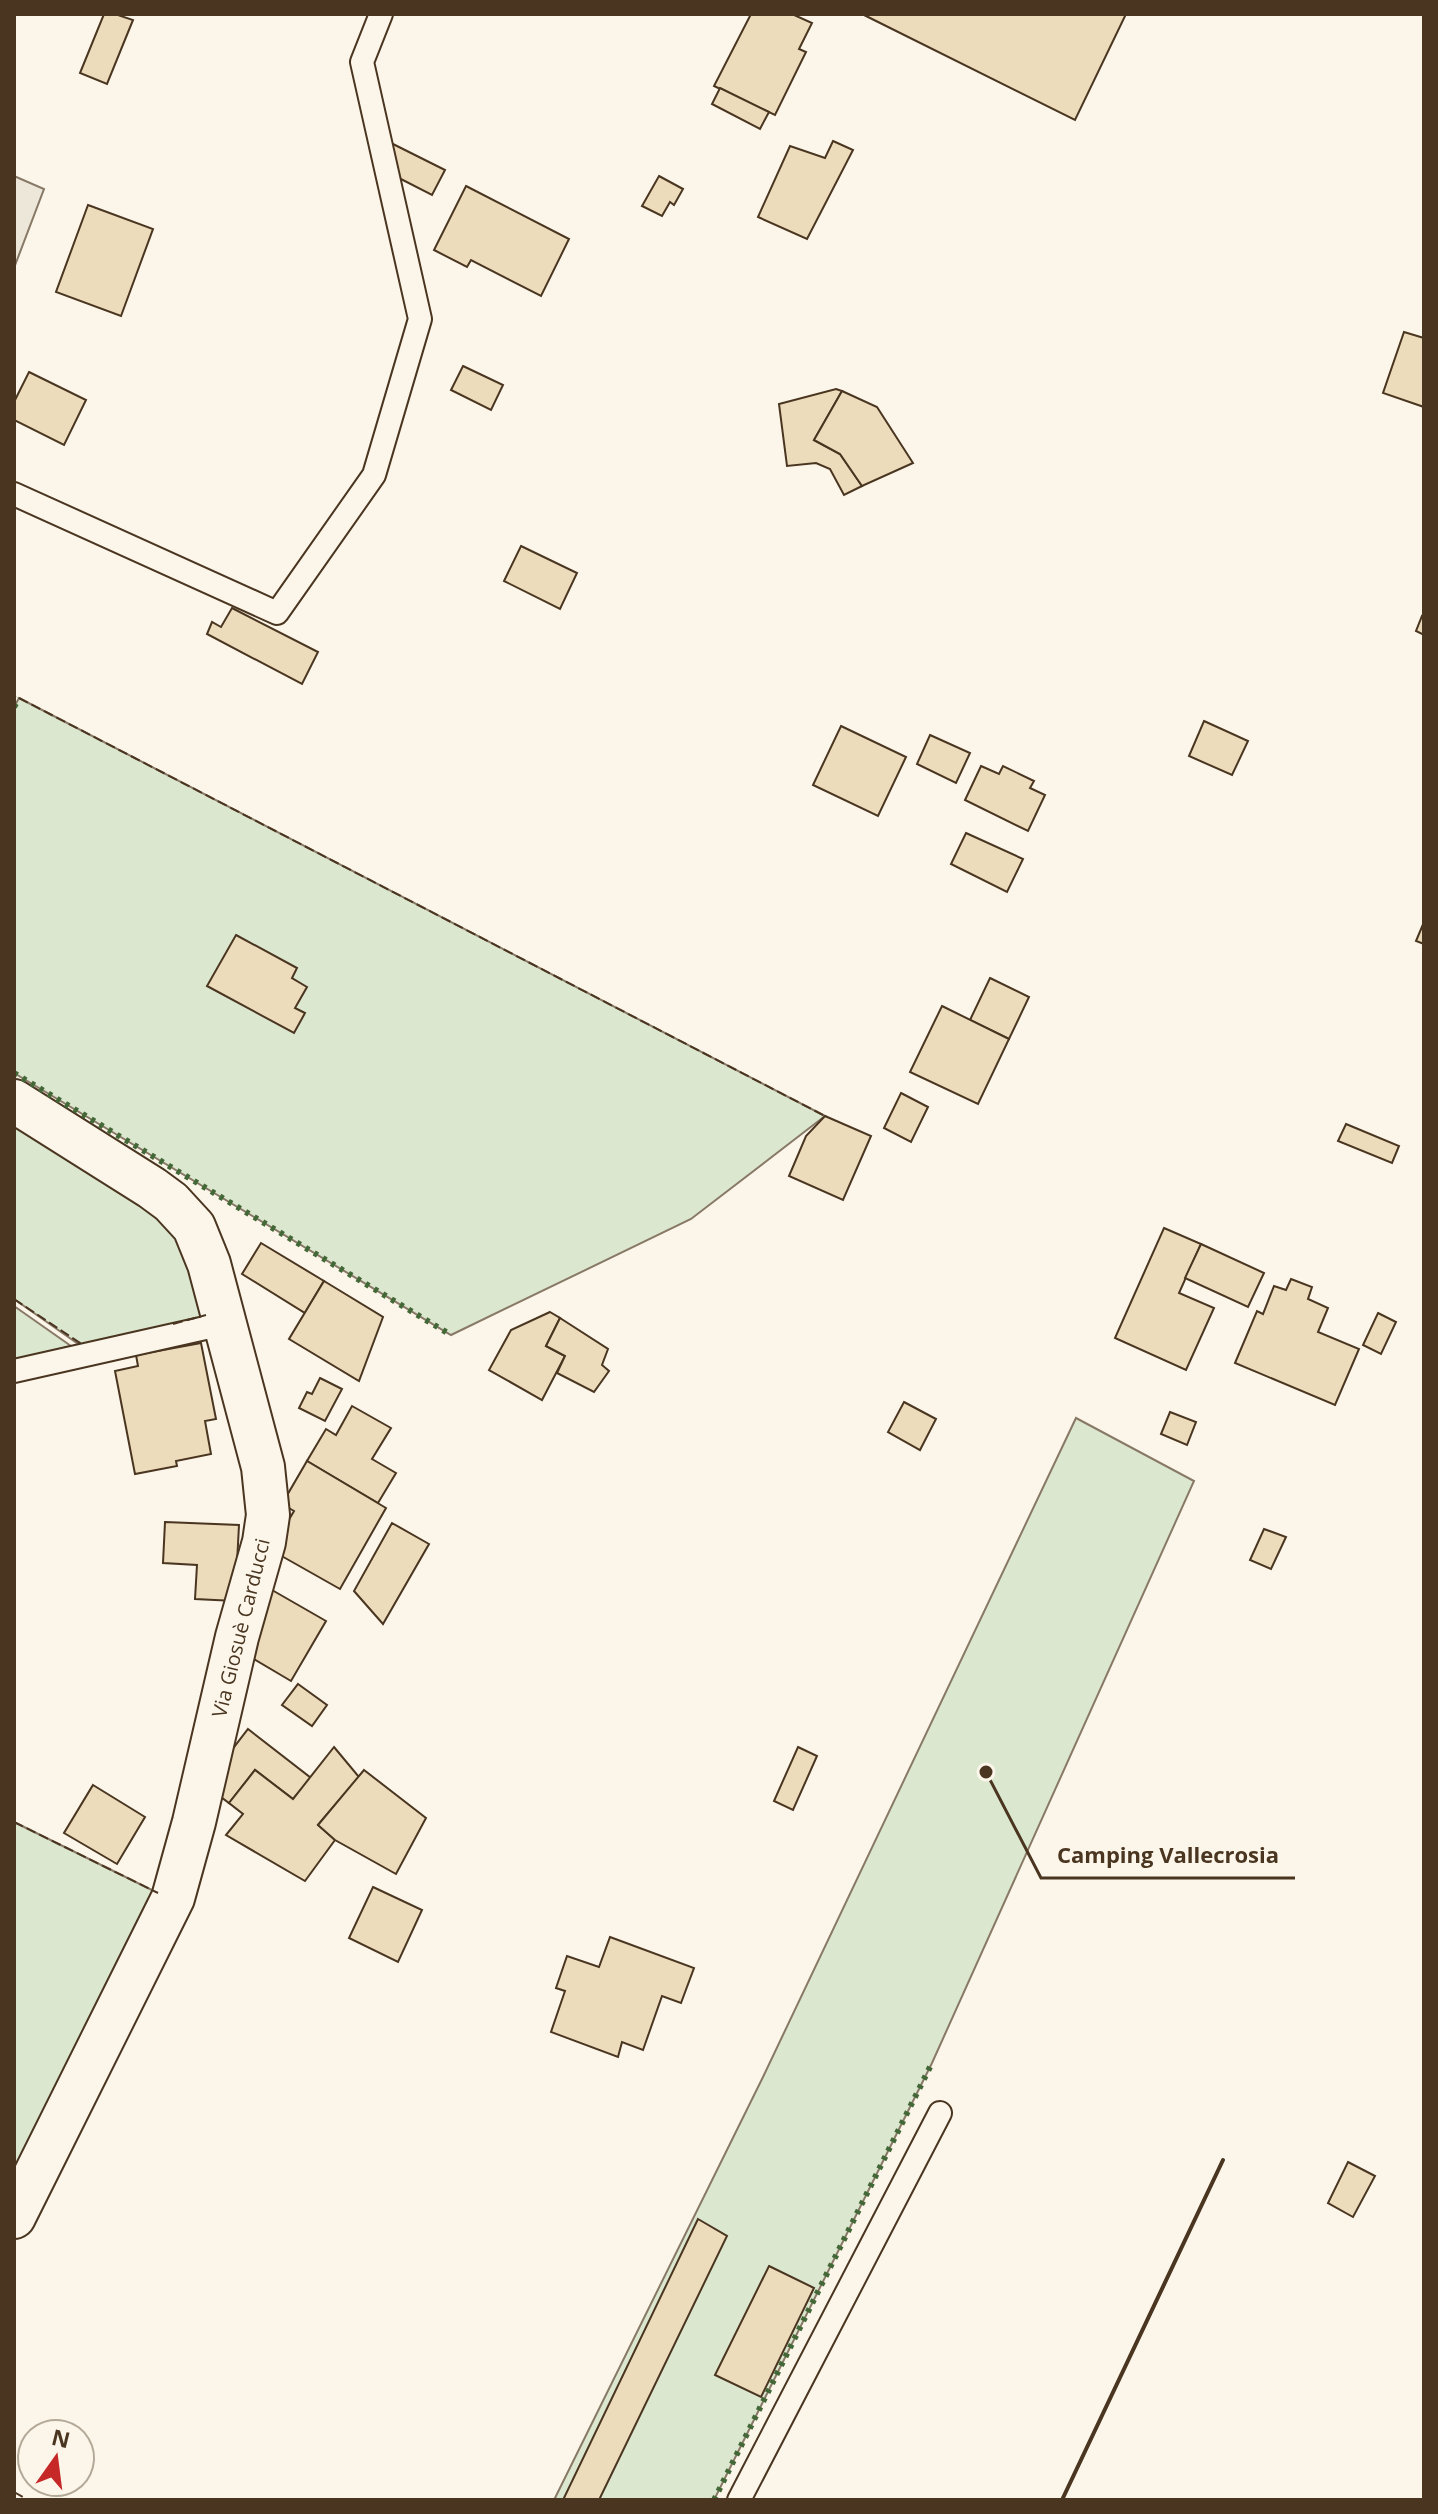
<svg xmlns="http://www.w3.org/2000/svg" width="1438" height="2514" font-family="'Open Sans',sans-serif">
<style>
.green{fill:#dce7d0;stroke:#887966;stroke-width:2}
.parking{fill:#ede7d9;stroke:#887966;stroke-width:2}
.building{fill:#ecdcbc;stroke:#4a3520;stroke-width:2}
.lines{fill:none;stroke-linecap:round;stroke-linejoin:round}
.lane-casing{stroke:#4a3520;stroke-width:26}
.street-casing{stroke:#4a3520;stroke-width:46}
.lane{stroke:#fbf6e9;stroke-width:22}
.street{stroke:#fbf6e9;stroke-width:42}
.hedge{stroke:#436837;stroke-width:6;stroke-dasharray:4 6;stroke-linecap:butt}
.fence{stroke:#4a3520;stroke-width:2;stroke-dasharray:10 4;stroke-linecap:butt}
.wall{stroke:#4a3520;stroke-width:4}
.labels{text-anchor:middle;stroke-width:6;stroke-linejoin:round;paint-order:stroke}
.street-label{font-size:20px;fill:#4a3520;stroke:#fbf6e9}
.leader{fill:none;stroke:#4a3520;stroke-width:3}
.callout-dot{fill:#4a3520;stroke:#fbf6e9;stroke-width:3}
.callout-label{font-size:22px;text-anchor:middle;font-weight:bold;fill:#4a3520;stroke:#fbf6e9;stroke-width:6;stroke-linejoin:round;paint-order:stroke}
</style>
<rect width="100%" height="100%" fill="#fbf6e9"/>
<!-- green -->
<g class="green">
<path d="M19,698L825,1116L691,1219L451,1335L14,1073V707Z"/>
<path d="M14,1116C66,1150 163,1200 189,1257C198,1275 201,1297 207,1316L81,1346L14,1299Z"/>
<path d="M14,1306L71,1346L14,1360Z"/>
<path d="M1076,1418L1194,1481L932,2063L714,2500H554L763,2077Z"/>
<path d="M14,1822L158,1893L14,2172Z"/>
</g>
<!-- parking -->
<path class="parking" d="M14,176L44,189L14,268Z"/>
<!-- building -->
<g class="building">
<path d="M104,14H115L133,20L107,84L80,73Z"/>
<path d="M751,14H792L812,23L799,49L806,52L775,115L714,86Z"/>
<path d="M862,14H1126L1075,120Z"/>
<path d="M720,88L769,112L760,129L712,104Z"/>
<path d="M833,141L853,150L807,239L758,217L790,146L825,158Z"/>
<path d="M389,142L445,170L432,195L395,176Z"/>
<path d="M659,176L683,189L674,205L670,202L662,216L642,206Z"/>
<path d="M466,186L569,239L541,296L471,260L467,267L434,250Z"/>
<path d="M88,205L153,229L121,316L56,292Z"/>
<path d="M1404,332L1424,338V407L1383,393Z"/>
<path d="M463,366L503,385L491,410L451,390Z"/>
<path d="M29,372L86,400L64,445L14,420V402Z"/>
<path d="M836,389L842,391L814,440L840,454L862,486L844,495L830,469L816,463L787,466L779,404Z"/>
<path d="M842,391L877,407L913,463L862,486L840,454L814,440Z"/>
<path d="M521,546L577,573L560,609L504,581Z"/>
<path d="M232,608L318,652L302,684L207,634L212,622L221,627Z"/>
<path d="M1422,616L1424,617V635L1416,631Z"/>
<path d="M1204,721L1248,741L1232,775L1189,756Z"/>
<path d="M841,726L906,757L878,816L813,785Z"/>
<path d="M930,735L970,753L956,783L917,764Z"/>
<path d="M981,766L999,774L1003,766L1034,781L1030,788L1045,795L1028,831L965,800Z"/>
<path d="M966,833L1023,859L1007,892L951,864Z"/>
<path d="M1424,922V944L1416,941Z"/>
<path d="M236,935L297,968L292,978L307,987L295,1008L305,1013L294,1033L207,986Z"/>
<path d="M990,978L1029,997L1009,1039L970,1020Z"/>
<path d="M942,1006L1009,1039L978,1104L910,1072Z"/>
<path d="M901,1093L928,1107L911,1142L884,1128Z"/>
<path d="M825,1116L871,1136L843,1200L789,1176L806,1136Z"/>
<path d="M1346,1124L1399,1146L1392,1163L1338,1141Z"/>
<path d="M1164,1228L1201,1244L1179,1293L1214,1308L1186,1370L1115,1338Z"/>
<path d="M261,1243L324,1281L305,1313L242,1274Z"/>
<path d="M1201,1244L1264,1273L1248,1307L1185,1278Z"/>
<path d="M1291,1279L1312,1287L1308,1299L1328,1308L1318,1332L1359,1349L1335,1405L1235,1363L1257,1311L1263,1314L1274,1286L1286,1290Z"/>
<path d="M324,1281L383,1317L359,1381L289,1339Z"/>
<path d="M550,1312L560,1318L546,1346L565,1356L542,1400L489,1370L511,1330Z"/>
<path d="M1378,1313L1396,1322L1381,1354L1363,1345Z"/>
<path d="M560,1318L608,1349L602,1365L609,1371L594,1392L557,1373L565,1356L546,1346Z"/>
<path d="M201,1343L216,1419L205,1421L211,1454L176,1461L177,1466L135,1474L115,1371L138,1366L136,1355Z"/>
<path d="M320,1378L342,1389L325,1421L299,1408L307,1392L312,1394Z"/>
<path d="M904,1402L936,1419L920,1450L888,1432Z"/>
<path d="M352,1406L391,1428L372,1459L396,1473L378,1503L307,1461L326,1429L336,1435Z"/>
<path d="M1170,1412L1196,1422L1187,1445L1161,1434Z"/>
<path d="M307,1461L386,1508L340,1589L271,1550L294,1511L282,1504Z"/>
<path d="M165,1522L239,1525L235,1601L195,1599L197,1565L163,1563Z"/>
<path d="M392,1523L429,1544L383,1624L354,1591Z"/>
<path d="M1264,1529L1286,1537L1271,1569L1250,1560Z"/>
<path d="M272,1590L326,1621L291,1681L237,1649Z"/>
<path d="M298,1684L327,1705L312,1726L282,1705Z"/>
<path d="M248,1729L311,1778L293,1799L255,1770L229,1803L205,1785Z"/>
<path d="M334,1747L359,1777L318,1825L335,1840L305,1881L226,1835L243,1814L229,1803L255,1770L293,1799Z"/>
<path d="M798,1747L817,1756L793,1810L774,1801Z"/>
<path d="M364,1770L426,1818L396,1874L335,1840L318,1825Z"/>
<path d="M93,1785L145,1817L117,1864L64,1833Z"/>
<path d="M373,1887L422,1910L398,1962L349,1938Z"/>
<path d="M610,1937L694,1968L681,2003L662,1996L643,2050L622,2042L618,2057L551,2032L565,1991L556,1988L567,1956L599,1967Z"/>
<path d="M1348,2162L1375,2176L1353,2217L1328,2203Z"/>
<path d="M698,2219L727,2236L599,2500H563Z"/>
<path d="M769,2266L814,2288L761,2397L715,2375Z"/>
</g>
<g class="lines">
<defs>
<g id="lane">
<path d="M14,494L277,613L374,475L420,319L362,62L381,14"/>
<path d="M14,1371L223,1324"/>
<path d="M739,2500L940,2113"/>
</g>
<path id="street" d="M14,1101L152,1188L171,1202L194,1227L209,1264L263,1467L268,1515L264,1542L237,1637L194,1822L173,1898L14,2217"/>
</defs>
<!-- lane casing -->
<use href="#lane" class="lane-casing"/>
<!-- street casing -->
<use href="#street" class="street-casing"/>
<!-- lane -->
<use href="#lane" class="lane"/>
<!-- street -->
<use href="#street" class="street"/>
<!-- hedge -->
<g class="hedge">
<path d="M14,707L19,698"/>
<path d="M14,1073L451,1335"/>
<path d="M714,2500L932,2063"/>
</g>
<!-- fence -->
<g class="fence">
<path d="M19,698L825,1116"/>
<path d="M14,1299L83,1345"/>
<path d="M173,1324L206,1315"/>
<path d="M14,1822L158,1893"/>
<path d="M14,2492L28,2500"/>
</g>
<!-- wall -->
<path class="wall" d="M1062,2500L1223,2160"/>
</g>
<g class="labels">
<!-- street labels -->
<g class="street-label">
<text transform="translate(241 1628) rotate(-76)" y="7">Via Giosuè Carducci</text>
</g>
</g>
<!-- callouts -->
<path class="leader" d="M986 1772L1041 1878H1295"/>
<circle class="callout-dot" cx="986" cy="1772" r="8"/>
<g class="callout-label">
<text x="1168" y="1863">Camping Vallecrosia</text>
</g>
<!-- border -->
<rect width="1438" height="2514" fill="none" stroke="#4a3520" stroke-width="32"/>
<!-- north arrow -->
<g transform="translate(56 2458) rotate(14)"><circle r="38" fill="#fbf6e9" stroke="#b4a999" stroke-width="2"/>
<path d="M0-6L14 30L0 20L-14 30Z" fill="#c62828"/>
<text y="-12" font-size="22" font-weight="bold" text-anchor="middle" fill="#4a3520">N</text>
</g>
</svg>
